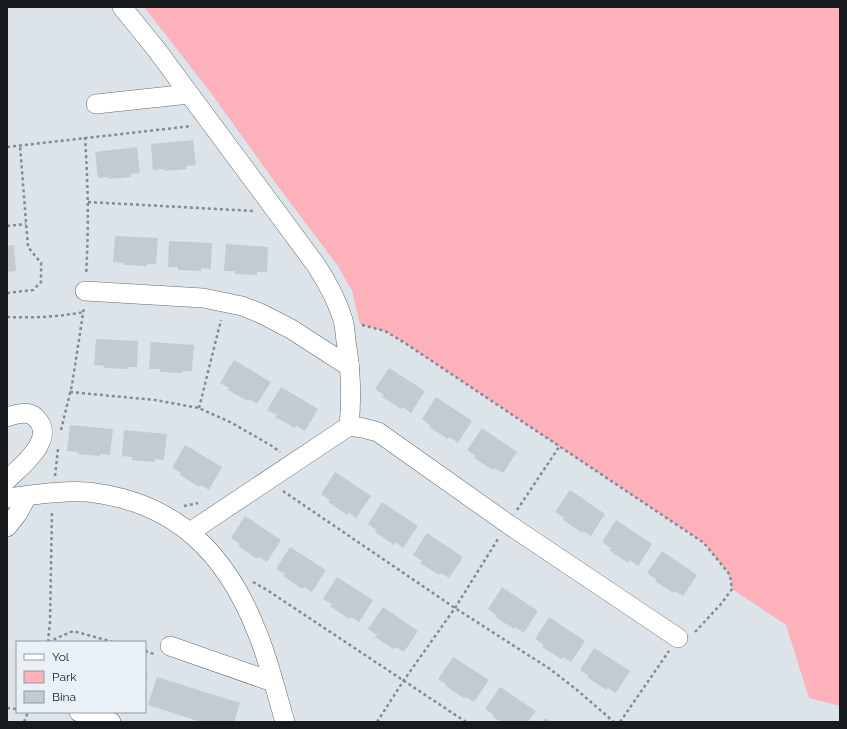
<svg xmlns="http://www.w3.org/2000/svg" width="847" height="729" font-family="Raleway,sans-serif">
<style>
.green{fill:#fdb1bb}
.building{fill:#c3cad0}
.lines{fill:none;stroke-linecap:round;stroke-linejoin:round}
.minor-casing{stroke:#636a6f;stroke-width:20}
.path{stroke:#848a8e;stroke-width:2.5;stroke-dasharray:3 3;stroke-linecap:butt}
.minor{stroke:#fff;stroke-width:19}
</style>
<rect width="100%" height="100%" fill="#dce4ea"/>
<!-- green -->
<path class="green" d="M144,7H840V706L809,698L786,625L732,589L730,575L704,543L405,343L385,331L360,324L352,291L338,266L277,185L211,93Z"/>
<!-- building -->
<g class="building">
<path d="M193,140L196,165L186,166L187,169L164,171V169L153,170L151,144Z"/>
<path d="M137,147L140,173L131,174V177L108,179V177L98,178L95,152Z"/>
<path d="M115,236L158,238L156,264H147V266L124,265V263L113,262Z"/>
<path d="M169,241L212,243L211,269L201,268V271L178,270V267H168Z"/>
<path d="M226,244L268,247L267,272H257V275L235,274V271H224Z"/>
<path d="M14,245L16,271L7,272V246Z"/>
<path d="M96,339L138,341L137,367H127V369L104,368L105,366L94,365Z"/>
<path d="M151,342L194,345L192,371H183L182,373L160,372V369H149Z"/>
<path d="M234,360L271,382L257,404L249,399L248,401L228,390L229,388L220,383Z"/>
<path d="M389,368L425,391L411,413L403,407L401,409L382,397L384,395L375,389Z"/>
<path d="M281,387L318,409L305,431L296,426L295,428L275,417L277,415L267,410Z"/>
<path d="M436,397L472,421L458,443L450,437L448,439L429,427L430,425L422,419Z"/>
<path d="M70,425L113,429L110,455L100,454V456L78,454V452L67,451Z"/>
<path d="M482,428L517,452L503,473L495,468L493,470L474,458L476,456L467,450Z"/>
<path d="M124,430L167,434L164,460L155,459L154,462L132,460V457L122,456Z"/>
<path d="M185,445L222,467L209,490L201,485L199,487L180,475L181,473L172,468Z"/>
<path d="M335,472L371,496L356,518L349,512L347,515L328,502L330,500L321,494Z"/>
<path d="M570,490L605,514L591,536L583,531L582,533L563,520L564,518L555,512Z"/>
<path d="M382,502L418,526L403,548L395,542L394,545L375,532L376,530L368,524Z"/>
<path d="M245,516L281,540L267,562L259,557L257,559L238,546L240,544L231,538Z"/>
<path d="M616,520L652,544L638,566L630,560L628,563L609,550L611,548L602,542Z"/>
<path d="M427,533L463,557L449,578L441,573L439,575L420,563L422,561L413,555Z"/>
<path d="M290,547L326,570L312,592L304,587L302,589L283,576L285,574L276,569Z"/>
<path d="M662,551L697,575L683,596L675,591L674,593L655,581L656,579L647,573Z"/>
<path d="M337,577L373,600L359,622L351,617L349,619L330,606L332,604L323,599Z"/>
<path d="M502,587L538,611L524,633L515,627L514,629L495,617L496,615L488,609Z"/>
<path d="M383,607L418,631L404,652L396,647L394,649L375,637L377,635L368,629Z"/>
<path d="M549,617L585,641L571,662L563,657L561,659L542,647L544,645L535,639Z"/>
<path d="M594,648L630,671L616,693L608,688L606,690L587,677L589,676L580,670Z"/>
<path d="M453,657L489,680L474,702L466,697L465,699L446,686L447,685L438,679Z"/>
<path d="M145,673L148,674L145,683Z"/>
<path d="M157,677L240,703L234,722H201L148,705Z"/>
<path d="M500,687L536,711L528,722H501L493,717L494,715L485,709Z"/>
<path d="M545,718L552,722H542Z"/>
</g>
<g class="lines">
<defs>
<g id="minor">
<path d="M122,7L156,49L316,265C327,282 337,300 343,320C345,327 345,334 346,341C351,370 352,397 349,426"/>
<path d="M96,104L189,94"/>
<path d="M85,291L203,298L242,306L260,313L291,329L350,367"/>
<path d="M7,417C16,414 29,410 36,418C57,439 21,466 7,480"/>
<path d="M7,498C32,495 63,490 88,492C176,502 226,553 257,632C269,661 276,692 285,722"/>
<path d="M7,527L18,513L27,496"/>
<path d="M190,532L349,426L363,428L378,432L508,524L678,638"/>
<path d="M170,646L273,682"/>
<path d="M79,712L111,722"/>
</g>
</defs>
<!-- minor casing -->
<use href="#minor" class="minor-casing"/>
<!-- path -->
<g class="path">
<path d="M85,137C88,184 89,227 86,275"/>
<path d="M7,147L192,126"/>
<path d="M88,202L254,211"/>
<path d="M7,226L26,224"/>
<path d="M7,293L33,290L41,282V263L28,247L20,146"/>
<path d="M7,317C33,318 58,317 84,312"/>
<path d="M362,325L385,331L405,343L704,543L730,575L732,589L721,604L695,632"/>
<path d="M70,392L155,400L199,408L232,423L272,446L280,452"/>
<path d="M199,408L221,320"/>
<path d="M61,430L72,385L84,307"/>
<path d="M55,476L58,449"/>
<path d="M283,491L455,608L550,669L577,690L614,722"/>
<path d="M184,506L198,503"/>
<path d="M517,510L559,447"/>
<path d="M253,582L267,590L466,722"/>
<path d="M48,642L50,622L52,510"/>
<path d="M48,642L73,631L113,642"/>
<path d="M145,651L154,654"/>
<path d="M7,708L17,709"/>
<path d="M24,722L28,712"/>
<path d="M377,722L404,680L455,608L498,539"/>
<path d="M620,722L669,651"/>
</g>
<!-- minor -->
<use href="#minor" class="minor"/>
</g>
<!-- border -->
<rect width="847" height="729" fill="none" stroke="#181b1d" stroke-width="16"/>
<!-- legend -->
<rect x="16" y="641" width="130" height="72" fill="#e9f1f7" stroke="#959ba0"/>
<rect x="24" y="654" width="20" height="6" fill="#ffffff" stroke="#959ba0"/>
<text x="52" y="661" font-size="12" fill="#181b1d">Yol</text>
<rect x="24" y="671" width="20" height="12" fill="#fdb1bb" stroke="#959ba0"/>
<text x="52" y="681" font-size="12" fill="#181b1d">Park</text>
<rect x="24" y="691" width="20" height="12" fill="#c3cad0" stroke="#959ba0"/>
<text x="52" y="701" font-size="12" fill="#181b1d">Bina</text>
</svg>
